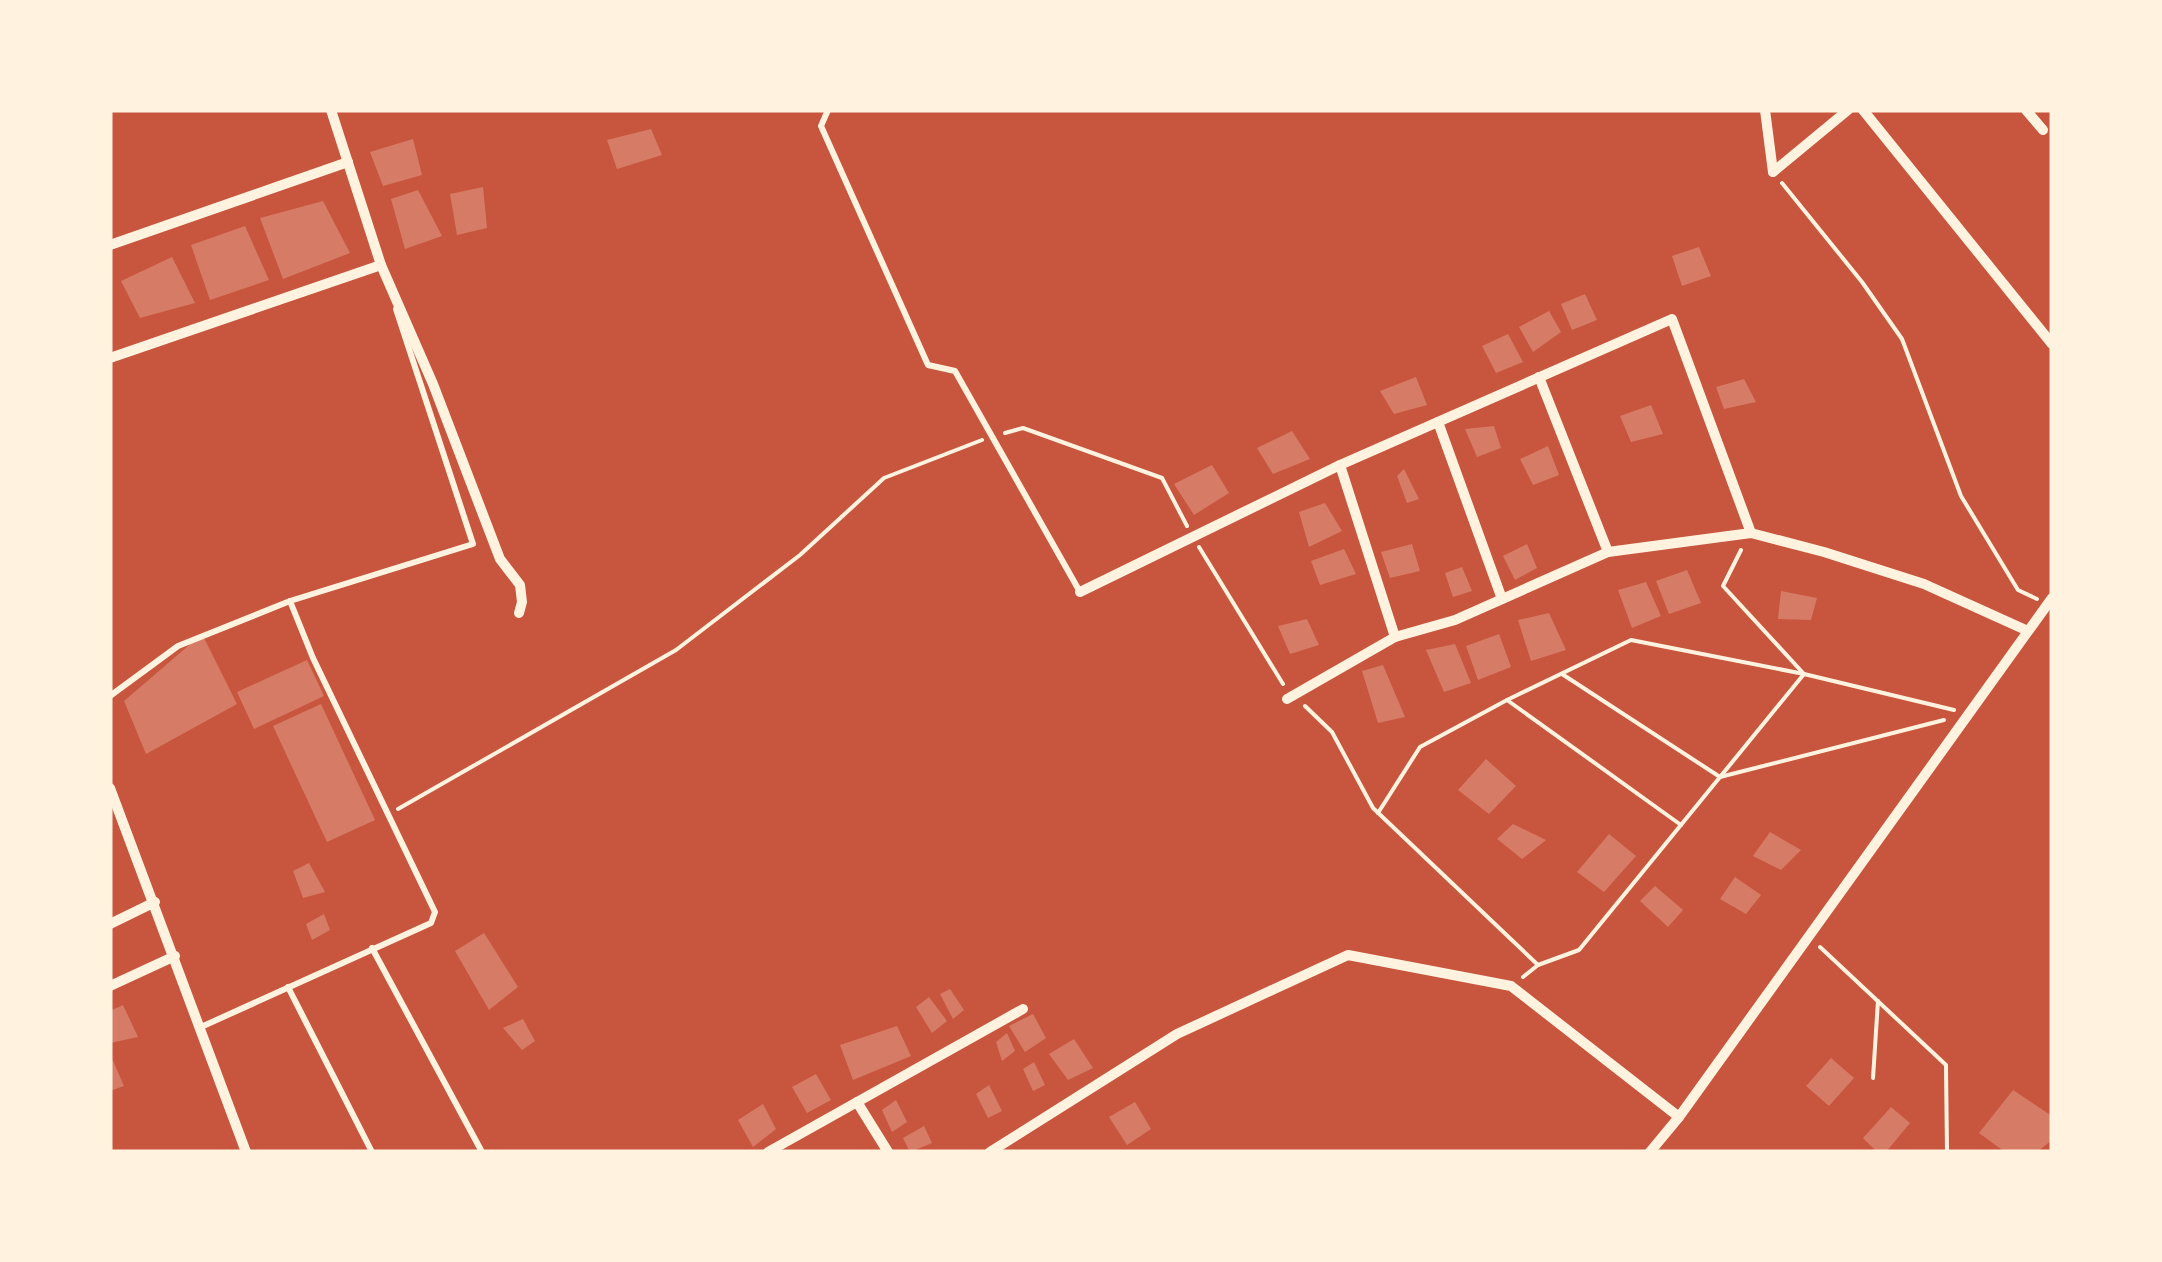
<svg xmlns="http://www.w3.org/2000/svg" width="2162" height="1262" font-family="Helvetica,sans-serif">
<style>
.building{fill:#d67c66}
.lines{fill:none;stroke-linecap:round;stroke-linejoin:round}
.path{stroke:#fff3e0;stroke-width:4}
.service{stroke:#fff3e0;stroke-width:6}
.minor{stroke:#fff3e0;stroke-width:10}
</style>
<rect width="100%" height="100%" fill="#c8553d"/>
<!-- building -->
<g class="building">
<path d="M651,129L662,155L617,169L607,140Z"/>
<path d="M413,139L422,175L383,186L370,152Z"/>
<path d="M483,187L487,228L457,235L450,194Z"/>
<path d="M418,190L442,236L405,249L391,199Z"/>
<path d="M323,201L350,253L283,279L260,218Z"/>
<path d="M245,226L269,280L210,300L191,245Z"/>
<path d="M1699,247L1711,276L1682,286L1672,256Z"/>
<path d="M172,257L195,303L140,318L121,281Z"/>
<path d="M1585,294L1597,320L1572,330L1561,304Z"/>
<path d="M1549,311L1561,332L1533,352L1519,327Z"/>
<path d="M1508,334L1523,362L1496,373L1482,346Z"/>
<path d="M1416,377L1427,405L1394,414L1380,391Z"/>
<path d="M1744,379L1756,402L1724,409L1716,387Z"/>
<path d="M1651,405L1663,434L1631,442L1620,416Z"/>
<path d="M1494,426L1501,448L1477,457L1465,429Z"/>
<path d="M1292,431L1310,459L1273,474L1257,448Z"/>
<path d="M1548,446L1559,475L1533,485L1520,459Z"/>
<path d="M1212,465L1229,493L1194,515L1174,484Z"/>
<path d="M1404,469L1419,499L1407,503L1397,476Z"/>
<path d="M1325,503L1342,531L1309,547L1299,512Z"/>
<path d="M1412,544L1420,571L1390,578L1381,552Z"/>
<path d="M1527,544L1537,568L1515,580L1503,556Z"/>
<path d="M1344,549L1356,574L1320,585L1311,561Z"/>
<path d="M1462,567L1472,591L1453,597L1445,573Z"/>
<path d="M1687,570L1701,603L1669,614L1656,581Z"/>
<path d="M1646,582L1661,616L1632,628L1618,590Z"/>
<path d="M1781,591L1817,598L1811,620L1778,619Z"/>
<path d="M1549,613L1566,650L1531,661L1518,620Z"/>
<path d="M1307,619L1319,645L1290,654L1278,626Z"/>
<path d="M202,634L237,704L146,754L124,701Z"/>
<path d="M1499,634L1511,667L1478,680L1466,646Z"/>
<path d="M1455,644L1471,683L1444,692L1426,650Z"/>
<path d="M307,660L324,696L254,729L237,692Z"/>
<path d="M1383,665L1405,717L1378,723L1362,671Z"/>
<path d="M321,704L375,820L327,842L273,726Z"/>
<path d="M1486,759L1516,786L1489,814L1458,790Z"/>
<path d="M1513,824L1546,840L1522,859L1497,839Z"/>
<path d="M1770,832L1801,850L1781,870L1753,856Z"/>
<path d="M1609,834L1636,856L1604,892L1577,872Z"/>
<path d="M309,863L325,892L303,898L293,871Z"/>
<path d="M1735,877L1761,895L1746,914L1720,899Z"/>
<path d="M1655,886L1683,910L1668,927L1640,901Z"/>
<path d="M324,914L330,930L312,940L306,924Z"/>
<path d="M484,933L518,987L489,1010L455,951Z"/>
<path d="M950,989L964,1010L953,1019L940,994Z"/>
<path d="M929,997L947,1021L932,1033L916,1007Z"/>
<path d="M123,1005L138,1037L110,1043V1011Z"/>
<path d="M1033,1014L1046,1038L1025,1052L1009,1026Z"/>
<path d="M523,1019L535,1041L522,1050L503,1028Z"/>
<path d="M897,1026L911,1056L853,1080L840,1045Z"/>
<path d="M1007,1033L1015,1051L1002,1061L996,1042Z"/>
<path d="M1074,1039L1093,1068L1068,1080L1049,1054Z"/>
<path d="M110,1054L124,1086L110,1091Z"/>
<path d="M1831,1058L1854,1078L1829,1106L1806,1086Z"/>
<path d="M1034,1062L1045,1085L1033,1091L1023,1069Z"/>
<path d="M816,1074L831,1100L807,1113L792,1087Z"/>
<path d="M989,1085L1002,1111L988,1118L976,1094Z"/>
<path d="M2013,1090L2052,1116V1140L2037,1152H2005L1979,1133Z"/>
<path d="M896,1100L907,1122L892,1132L882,1110Z"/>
<path d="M1135,1102L1151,1129L1127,1145L1109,1117Z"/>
<path d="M763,1104L776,1129L753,1147L738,1120Z"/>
<path d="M1891,1107L1910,1123L1886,1152H1877L1863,1138Z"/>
<path d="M924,1126L932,1143L910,1152L903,1138Z"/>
</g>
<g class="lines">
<!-- path -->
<g class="path">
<path d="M1782,183L1862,282L1902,339L1961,496L2018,590L2037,599"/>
<path d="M1005,433L1023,428L1162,478L1187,526"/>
<path d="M1199,547L1283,684"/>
<path d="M1741,550L1723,586L1804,674"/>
<path d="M1562,674L1720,777L1944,720"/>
<path d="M1507,700L1681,825"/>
<path d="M1305,706L1332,732L1373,808L1538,965L1523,977"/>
<path d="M398,809L676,650L800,555L884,478L982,440"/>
<path d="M1378,813L1420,747L1507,700L1631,640L1804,674"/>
<path d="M1820,947L1946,1065L1947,1152"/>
<path d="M1538,965L1579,950L1804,674L1954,710"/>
<path d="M1873,1078L1878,1001"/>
</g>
<!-- service -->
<g class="service">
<path d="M828,110L821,126L928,365L955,371L1080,592"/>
<path d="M290,601L473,544L396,309"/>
<path d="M110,696L178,646L290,601L313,658L435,912L431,923L201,1027"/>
<path d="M372,948L482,1152"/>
<path d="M288,987L372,1152"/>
</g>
<!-- minor -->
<g class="minor">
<path d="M331,110L381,265L433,384L500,559L520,585L522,602L519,613"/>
<path d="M1765,110L1773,172"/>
<path d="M1863,110L2052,344"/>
<path d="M2026,110L2043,130"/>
<path d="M1773,172L1848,110"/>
<path d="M110,245L348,162"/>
<path d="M110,358L381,265"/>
<path d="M1539,377L1608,552"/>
<path d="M1438,422L1502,599"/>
<path d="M1751,533L1672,319L1340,465L1395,637L1455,620L1608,552L1751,533L1824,552L1924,584L2028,631"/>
<path d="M1080,592L1340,465"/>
<path d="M1287,699L1395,637"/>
<path d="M110,788L246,1152"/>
<path d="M110,924L155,902"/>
<path d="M110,986L175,956"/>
<path d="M857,1102L888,1152"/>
<path d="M768,1152L1023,1009"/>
<path d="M990,1152L1177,1034L1348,955L1511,986L1679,1117"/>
<path d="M1650,1152L1679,1117L2052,598"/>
</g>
</g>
<!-- border -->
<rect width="2162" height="1262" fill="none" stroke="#fff3e0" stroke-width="225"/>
</svg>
